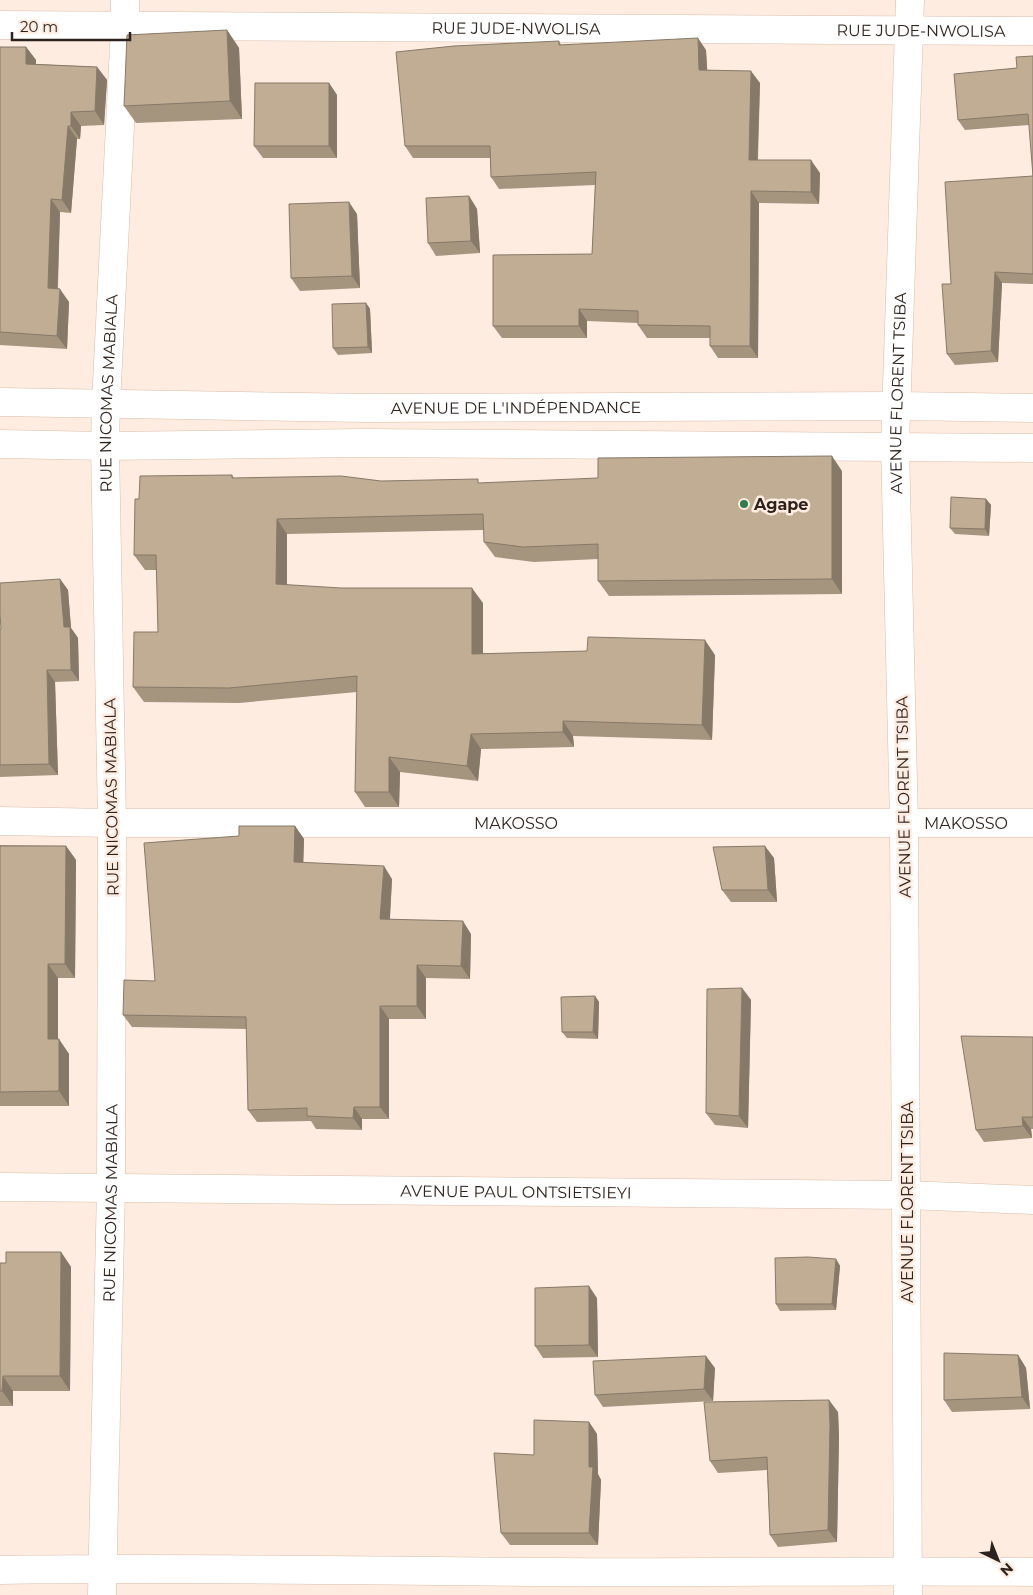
<svg xmlns="http://www.w3.org/2000/svg" width="1033" height="1595" font-family="Montserrat,sans-serif">
<style>
.lines{fill:none;stroke-linecap:round;stroke-linejoin:round}
.street-casing{stroke:#d9bdaa;stroke-width:29}
.secondary-casing{stroke:#d9bdaa;stroke-width:29}
.street{stroke:#fff;stroke-width:28}
.secondary{stroke:#fff;stroke-width:28}
.wall{fill:#a5957f}
.shaded-wall{fill:#867968}
.building{fill:#c0ad94;stroke:#867968}
.poi-dot{fill:#2d7d4e;stroke:#feece1;stroke-width:2}
.labels{text-anchor:middle;stroke-width:5;stroke-linejoin:round;paint-order:stroke}
.street-label{font-size:16px;fill:#2e231c;stroke:#feece1}
.poi-label{font-size:16px;font-weight:bold;fill:#2e231c;stroke:#feece1;text-anchor:start}
</style>
<rect width="100%" height="100%" fill="#feece1"/>
<g class="lines">
<defs>
<g id="street">
<path id="s1" d="M0,25L1033,31"/>
<path id="s2" d="M0,821L112,823H1033"/>
<path id="s3" d="M0,1187L907,1195L1033,1200"/>
<path d="M0,1570C185,1567 370,1571 555,1572C715,1573 874,1570 1033,1572"/>
<path id="s4" d="M102,1595L111,1188L112,823L105,446L106,403L125,27V0"/>
<path id="s5" d="M908,1595L904,823L895,445L910,0"/>
</g>
<g id="secondary">
<path id="s6" d="M0,402L366,408L897,406L1033,408"/>
<path d="M0,444L105,446L365,443L1033,448"/>
</g>
</defs>
<!-- street casing -->
<use href="#street" class="street-casing"/>
<!-- secondary casing -->
<use href="#secondary" class="secondary-casing"/>
<!-- street -->
<use href="#street" class="street"/>
<!-- secondary -->
<use href="#secondary" class="secondary"/>
</g>
<!-- wall -->
<g class="wall">
<path d="M227,30L239,48L242,119L136,123L124,106Z"/>
<path d="M559,41L561,45L706,50L707,70L760,83L758,160L820,173L819,204L759,203L758,358H718L710,346V338H647L638,325V323L587,321V338H502L493,326L592,254L595,185L499,189L491,177L490,158H413L405,146Z"/>
<path d="M0,47H26L36,60V64L97,67L107,80L104,125L81,126L80,139H77L71,213L60,212L58,288L69,302L67,349L0,345Z"/>
<path d="M1033,56L1029,125L965,130L958,120L1017,68Z"/>
<path d="M329,83L337,95V158H263L254,146Z"/>
<path d="M1033,176V284L1002,283L998,362L955,365L947,354L951,284Z"/>
<path d="M469,196L477,209L480,253L436,256L428,243Z"/>
<path d="M357,214L360,288L300,291L291,278Z"/>
<path d="M366,303L370,309L372,353L338,355L333,348Z"/>
<path d="M842,471V594L609,596L598,581V559L534,562L495,557L484,542V530L287,534V585L483,603V653L715,655L712,740L573,736L574,747L481,749L478,781L400,772L399,807H365L355,792L357,692L239,703L144,702L133,687L158,632L157,570H145L134,555L232,475L234,478L481,483Z"/>
<path d="M986,499L991,505L989,536L955,534L950,528Z"/>
<path d="M60,579L68,590L71,628L78,638L79,681L55,682L58,775L0,777V629H1Z"/>
<path d="M295,826L304,839L303,863L392,879L390,919L471,934L470,979L426,978V1019H389V1119H362V1130L316,1129L311,1121L257,1122L248,1110L247,1029L132,1027L123,1015L155,981L239,836Z"/>
<path d="M0,845L66,846L76,860L75,978H58V1039L69,1054V1106H0Z"/>
<path d="M774,858L777,902H731L722,890Z"/>
<path d="M742,988L751,1000L748,1128L715,1125L706,1113Z"/>
<path d="M595,996L599,1002L598,1039L567,1038L562,1032Z"/>
<path d="M1033,1037V1129H1031L1032,1138L984,1142L976,1130Z"/>
<path d="M61,1252L71,1267L70,1391H13V1406H0V1263H6Z"/>
<path d="M836,1259L840,1266L836,1310L780,1311L776,1304Z"/>
<path d="M597,1298L598,1357L543,1358L535,1346Z"/>
<path d="M1018,1355L1026,1368L1030,1409L952,1412L944,1400Z"/>
<path d="M715,1368L713,1401L603,1407L595,1395Z"/>
<path d="M838,1412L839,1437L837,1542L778,1547L770,1535L767,1470L718,1473L710,1461Z"/>
<path d="M589,1422L597,1434L598,1474L601,1480L598,1545H510L501,1533L534,1455Z"/>
</g>
<!-- shaded-wall -->
<g class="shaded-wall">
<path d="M227,30L239,48L242,119L230,101Z"/>
<path d="M698,38L706,50L708,82L699,70Z"/>
<path d="M26,47L36,60V77L26,64Z"/>
<path d="M97,67L107,80L104,125L95,111Z"/>
<path d="M751,71L760,83L757,172L749,160Z"/>
<path d="M329,83L337,95V158L329,146Z"/>
<path d="M71,112L81,126L80,139L71,126Z"/>
<path d="M68,126L77,139L71,213L62,200Z"/>
<path d="M811,160L820,173L819,204L811,192Z"/>
<path d="M751,191L759,203L758,358L750,346Z"/>
<path d="M469,196L477,209L480,253L471,241Z"/>
<path d="M51,199L60,212L57,301L48,288Z"/>
<path d="M349,202L357,214L360,288L352,276Z"/>
<path d="M995,272L1002,283L998,362L991,351Z"/>
<path d="M60,289L69,302L67,349L57,336Z"/>
<path d="M366,303L370,309L372,353L368,347Z"/>
<path d="M579,309L587,321V338L579,326Z"/>
<path d="M832,456L842,471V594L832,579Z"/>
<path d="M986,499L991,505L989,536L985,529Z"/>
<path d="M277,519L287,534V599L276,584Z"/>
<path d="M60,579L68,590L71,628L78,638L79,681L71,670L64,627Z"/>
<path d="M472,588L483,603V669L472,654Z"/>
<path d="M705,640L715,655L712,740L702,725Z"/>
<path d="M47,670L55,682L58,775L49,764Z"/>
<path d="M563,721L573,736L574,747L563,732Z"/>
<path d="M471,734L481,749L478,781L467,766Z"/>
<path d="M389,757L400,772L399,807L389,792Z"/>
<path d="M295,826L304,839L303,875L294,862Z"/>
<path d="M66,846L76,860L75,978L65,964Z"/>
<path d="M765,846L774,858L777,902L768,890Z"/>
<path d="M384,866L392,879L389,931L380,919Z"/>
<path d="M463,921L471,934L470,979L461,966Z"/>
<path d="M48,964L58,978V1053L48,1039Z"/>
<path d="M417,965L426,978V1019L417,1006Z"/>
<path d="M742,988L751,1000L748,1128L739,1116Z"/>
<path d="M595,996L599,1002L598,1039L593,1032Z"/>
<path d="M380,1006L389,1019V1119L380,1107Z"/>
<path d="M59,1039L69,1054V1106L59,1091Z"/>
<path d="M354,1107L362,1119V1130L353,1118Z"/>
<path d="M1022,1117L1031,1129L1032,1138L1023,1126Z"/>
<path d="M61,1252L71,1267L70,1391L60,1376Z"/>
<path d="M836,1259L840,1266L836,1310L832,1304Z"/>
<path d="M589,1286L597,1298L598,1357L589,1345Z"/>
<path d="M1018,1355L1026,1368L1030,1409L1022,1397Z"/>
<path d="M706,1356L715,1368L713,1401L704,1389Z"/>
<path d="M3,1376L13,1391V1406L2,1391Z"/>
<path d="M829,1400L838,1412L839,1437L837,1542L828,1530Z"/>
<path d="M589,1422L597,1434L598,1474L601,1480L598,1545L589,1533Z"/>
</g>
<!-- building -->
<g class="building">
<path d="M227,30L230,101L124,106L127,35Z"/>
<path d="M698,38L699,70L751,71L749,160H811V192L751,191L750,346H710V326L638,325V311L579,309V326H493V255L592,254L596,172L491,177L490,146H405L396,52L454,46L559,41V45Z"/>
<path d="M0,47H26V64L97,67L95,111L71,112V126H68L62,200L51,199L48,288L60,289L57,336L0,332Z"/>
<path d="M1033,56V176L1028,114L958,120L954,74L1017,68L1016,57Z"/>
<path d="M255,83H329V146H254Z"/>
<path d="M1033,176V274L995,272L991,351L947,354L942,284H951L945,182Z"/>
<path d="M469,196L471,241L428,243L426,198Z"/>
<path d="M349,202L352,276L291,278L289,204Z"/>
<path d="M366,303L368,347L333,348L332,304Z"/>
<path d="M832,456V579L598,581V544L523,547L484,542L483,514L277,519L276,584L341,588H472V654L587,651L588,637L705,640L702,725L563,721V732L471,734L467,766L389,757V792H355L357,676L229,688L133,687L134,632H158L156,555H134L135,499H139L140,476L232,475V478L341,476L381,481L478,479V483L598,478V458Z"/>
<path d="M951,497L986,499L985,529L950,528Z"/>
<path d="M60,579L64,627H70L71,670H47L49,764L0,765V629H1L0,614V583Z"/>
<path d="M239,826H295L294,862L384,866L380,919L463,921L461,966L417,965V1006H380V1107H354L353,1118L307,1116V1108L248,1110L246,1017L123,1015L124,980L155,981L144,843L239,836Z"/>
<path d="M0,846H66L65,964H48V1039H59V1091L0,1092Z"/>
<path d="M765,846L768,890H722L713,847Z"/>
<path d="M742,988L739,1116L706,1113L707,989Z"/>
<path d="M595,996L593,1032H562L561,997Z"/>
<path d="M961,1036L1033,1037V1117H1022L1023,1126L976,1130Z"/>
<path d="M6,1252H61L60,1376H3L2,1391H0V1263H6Z"/>
<path d="M808,1257L836,1259L832,1304H776L775,1258Z"/>
<path d="M589,1286V1345L535,1346V1288Z"/>
<path d="M944,1353L1018,1355L1022,1397L944,1400Z"/>
<path d="M706,1356L704,1389L595,1395L593,1361Z"/>
<path d="M829,1400L830,1425L828,1530L770,1535L767,1457L710,1461L704,1402Z"/>
<path d="M534,1420L589,1422V1467H593L589,1533H501L494,1453L534,1455Z"/>
</g>
<!-- markers -->
<circle class="poi-dot" cx="744" cy="504" r="5"/>
<g class="labels">
<!-- street labels -->
<g class="street-label">
<text dy="6" stroke="none"><textPath href="#s1" startOffset="516">RUE JUDE-NWOLISA</textPath></text>
<text dy="6" stroke="none"><textPath href="#s1" startOffset="921">RUE JUDE-NWOLISA</textPath></text>
<text dy="6" stroke="none"><textPath href="#s4" startOffset="1202">RUE NICOMAS MABIALA</textPath></text>
<text dy="6" stroke="none"><textPath href="#s5" startOffset="1202">AVENUE FLORENT TSIBA</textPath></text>
<text dy="6" stroke="none"><textPath href="#s6" startOffset="516">AVENUE DE L'INDÉPENDANCE</textPath></text>
<text transform="translate(111 797) rotate(-91)" y="6">RUE NICOMAS MABIALA</text>
<text transform="translate(903 797) rotate(-91)" y="6">AVENUE FLORENT TSIBA</text>
<text dy="6" stroke="none"><textPath href="#s2" startOffset="516">MAKOSSO</textPath></text>
<text dy="6" stroke="none"><textPath href="#s2" startOffset="966">MAKOSSO</textPath></text>
<text dy="6" stroke="none"><textPath href="#s3" startOffset="516">AVENUE PAUL ONTSIETSIEYI</textPath></text>
<text dy="6" stroke="none"><textPath href="#s4" startOffset="392">RUE NICOMAS MABIALA</textPath></text>
<text transform="translate(907 1202) rotate(-90)" y="6">AVENUE FLORENT TSIBA</text>
</g>
<!-- poi labels -->
<g class="poi-label">
<text x="754" y="510">Agape</text>
</g>
</g>
<!-- north arrow -->
<g transform="translate(998 1560) rotate(137)" stroke="#feece1" stroke-width="4" paint-order="stroke">
<path d="M0-4L9 19L0 12L-9 19Z" fill="#2e231c"/>
<text y="-8" font-size="14" font-weight="bold" text-anchor="middle" fill="#2e231c">N</text>
</g>
<!-- scale -->
<path d="M12 32v8h118v-8" fill="none" stroke="#2e231c" stroke-width="2.5"/>
<text x="20" y="32" font-size="15" fill="#2e231c" stroke="#feece1" stroke-width="4" paint-order="stroke">20 m</text>
</svg>
